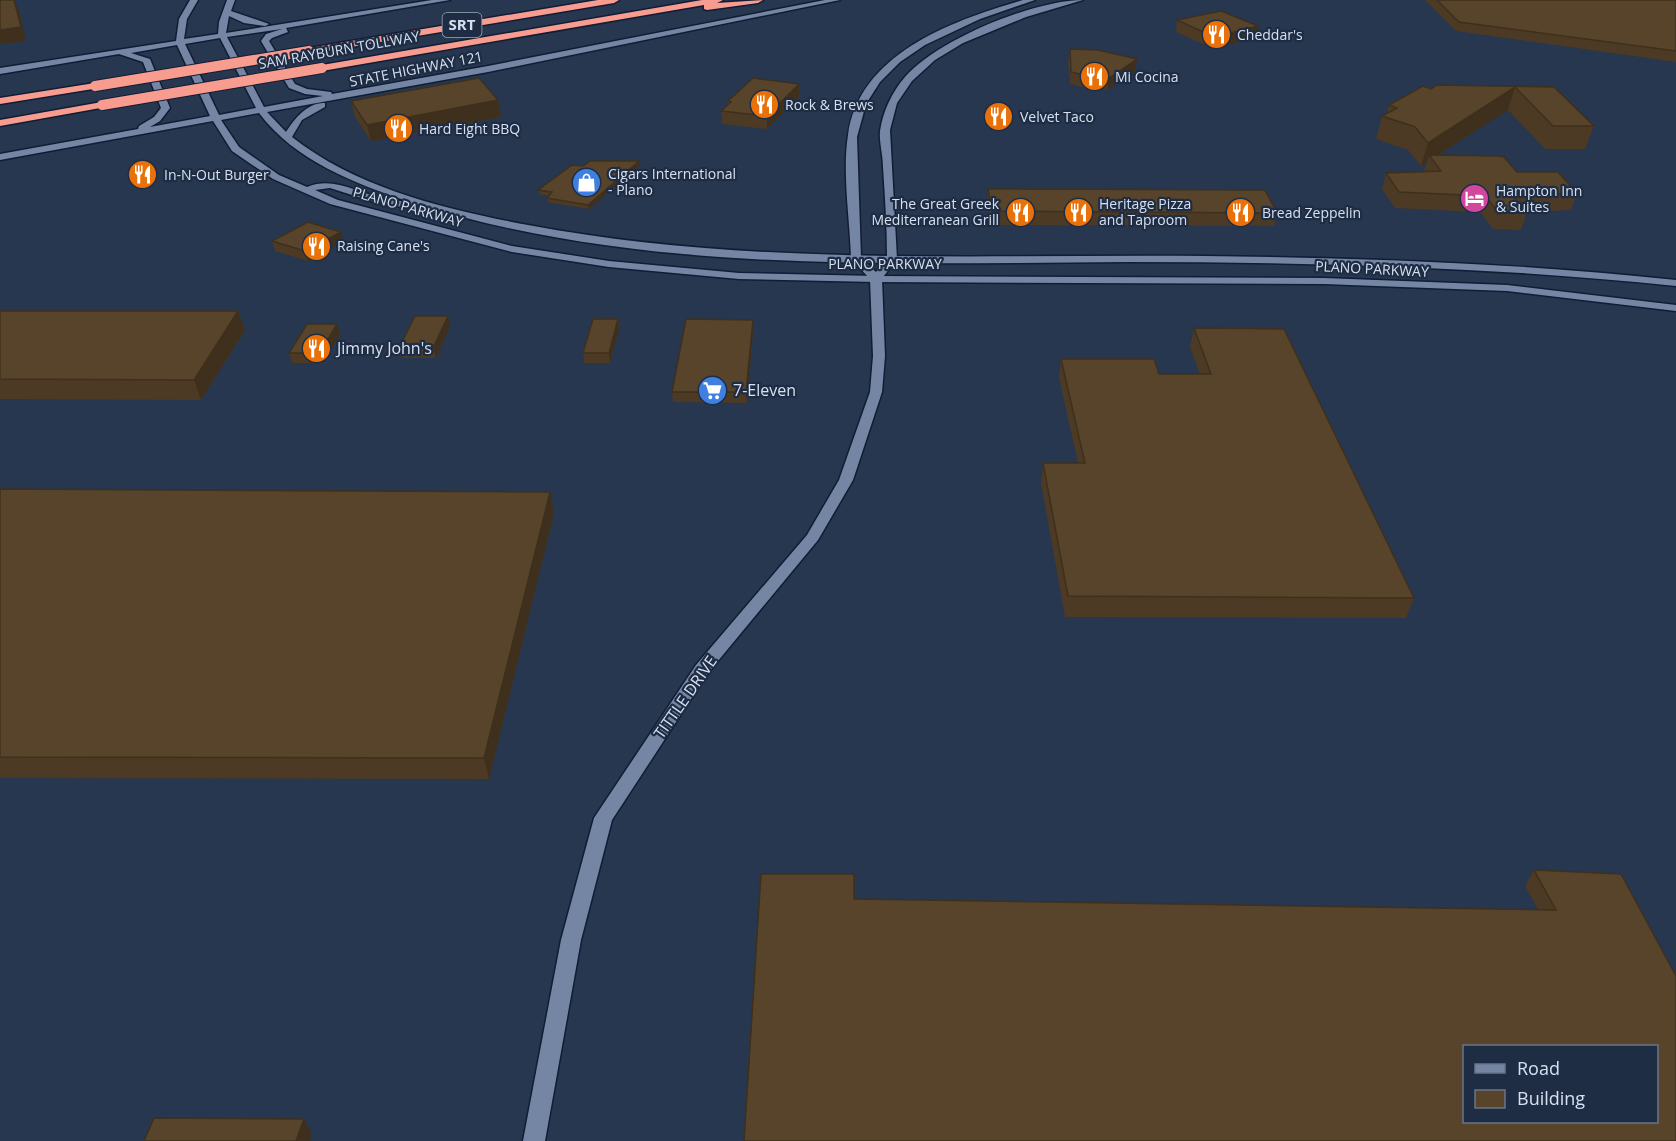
<svg xmlns="http://www.w3.org/2000/svg" width="1676" height="1141" font-family="'Open Sans',sans-serif">
<style>
.lines{fill:none;stroke-linecap:round;stroke-linejoin:round}
.minor-casing{stroke:#101d34;stroke-width:3}
.tertiary-casing{stroke:#101d34;stroke-width:3}
.secondary-casing{stroke:#101d34;stroke-width:3}
.motorway-casing{stroke:#101d34;stroke-width:3}
.minor{fill:#7486a3;fill-rule:evenodd}
.tertiary{fill:#7486a3;fill-rule:evenodd}
.secondary{fill:#7486a3;fill-rule:evenodd}
.motorway{fill:#f99c90;fill-rule:evenodd}
.motorway-bridge-casing{stroke:#101d34;stroke-width:12;stroke-linecap:butt}
.motorway-bridge{stroke:#f99c90;stroke-width:10}
.wall{fill:#4c3a24}
.shaded-wall{fill:#3e301d}
.building{fill:#58442a;stroke:#3e301d;stroke-width:1.5;fill-rule:evenodd}
.labels{text-anchor:middle;stroke-width:4.5;stroke-linejoin:round;paint-order:stroke}
.far-poi-label{font-size:14px;fill:#d6e0f0;stroke:#1e2c44;text-anchor:start}
.far-street-label{font-size:14px;fill:#d6e0f0;stroke:#1e2c44}
.shield{fill:#1e2c44;stroke:#9faabc;stroke-width:1.5}
.shield-label{font-size:15px;font-weight:bold;fill:#d6e0f0}
.poi-label{font-size:16px;fill:#d6e0f0;stroke:#1e2c44;text-anchor:start}
.street-label{font-size:16px;fill:#d6e0f0;stroke:#1e2c44}
</style>
<rect width="100%" height="100%" fill="#27374f"/>
<g class="lines">
<defs>
<path id="minor" d="M876,276L882,279L885,356L882,392L853,480L818,540L708,673L612,820L581,940L545,1141H523L561,940L594,818L696,665L807,535L839,480L870,392L873,356L870,279Z"/>
<path id="tertiary" d="M1023,0H1035L980,19L925,45L900,62L880,82L866,104L857,137L861,258L876,272L887,259C887,228 885,198 883,167C883,155 879,142 880,131C883,111 892,92 905,77C937,40 1034,0 1083,0L1026,17L963,43L935,60L912,81L897,103L890,130L897,259L880,281H872L851,259C850,220 842,173 848,135C859,53 954,20 1023,0Z"/>
<path id="secondary" d="M190,0H198L187,19L184,39L218,34L219,22L227,0H235L231,11L269,24L265,26L244,23L229,16L226,33L432,0H450L286,28L288,32L272,38L269,41L295,84L307,89L331,92L332,94L488,66L825,0H840L488,72L267,112L286,132C294,119 308,102 325,103V107L302,120L292,137C358,189 448,210 528,225C751,267 978,254 1204,256C1362,258 1519,263 1676,280V286C1494,267 1311,262 1128,262C890,263 643,275 413,203V207L409,208L377,203L330,188L315,190L338,200L512,246L609,261L739,273L876,276L1324,278L1507,285L1676,305V311L1507,291L1324,284L876,282L739,279L609,267L512,252L330,204L273,179L232,151L213,121L0,160V154L138,129L139,126L154,117L161,108L143,62L119,54L0,74V68L176,41L179,19ZM282,29L266,34L261,41L289,88L305,94L323,96L264,107L227,37ZM220,38L256,108L219,115L185,44ZM177,45L210,116L150,127L160,121L170,108L150,59L131,53ZM259,113C295,161 356,184 410,202C401,201 391,200 382,198C356,192 333,176 307,187L279,175L239,147L221,120Z"/>
<g id="motorway">
<path d="M598,0H619L614,3L309,54L304,51L309,48Z"/>
<path d="M702,0H723L717,3L763,0L758,3L707,10L704,9V5L322,71L317,68L322,65Z"/>
<path d="M95,83L100,86L99,88L0,104V98Z"/>
<path d="M102,102L106,103V107L0,126V120Z"/>
</g>
</defs>
<!-- minor casing -->
<use href="#minor" class="minor-casing"/>
<!-- tertiary casing -->
<use href="#tertiary" class="tertiary-casing"/>
<!-- secondary casing -->
<use href="#secondary" class="secondary-casing"/>
<!-- motorway casing -->
<use href="#motorway" class="motorway-casing"/>
<!-- minor -->
<use href="#minor" class="minor"/>
<!-- tertiary -->
<use href="#tertiary" class="tertiary"/>
<!-- secondary -->
<use href="#secondary" class="secondary"/>
<!-- motorway -->
<use href="#motorway" class="motorway"/>
<defs>
<g id="motorway-bridge">
<path d="M95,86L309,51"/>
<path d="M102,105L322,68"/>
</g>
</defs>
<!-- motorway-bridge casing -->
<use href="#motorway-bridge" class="motorway-bridge-casing"/>
<!-- motorway-bridge -->
<use href="#motorway-bridge" class="motorway-bridge"/>
</g>
<!-- wall -->
<g class="wall">
<path d="M1425,0H1676V62L1456,31Z"/>
<path d="M1177,20L1256,38L1212,48L1176,32Z"/>
<path d="M1070,49L1135,71L1107,90L1098,87L1094,90L1070,84L1068,61Z"/>
<path d="M799,84V96L767,129L722,124L721,111L728,105V101Z"/>
<path d="M1554,87L1594,126L1585,149H1545L1508,110L1438,155L1517,172L1577,193L1571,210L1526,212L1527,213L1521,230L1493,229L1480,212L1395,208L1382,189L1386,173L1424,171L1427,162L1421,166L1408,150L1376,139L1382,116L1387,113L1389,105L1431,89Z"/>
<path d="M498,100L501,117L371,141L355,117L351,101Z"/>
<path d="M640,165L589,209L547,202V198L548,196L539,194L538,190L583,166Z"/>
<path d="M988,189L1277,213L1274,226L991,225L987,202Z"/>
<path d="M341,232L343,241L308,261L275,251L272,241Z"/>
<path d="M0,311H238L245,330L201,400L0,399Z"/>
<path d="M618,319L619,329L610,363H584L583,353Z"/>
<path d="M337,324L340,334L323,363H292L289,353Z"/>
<path d="M450,326L436,358H402L399,348Z"/>
<path d="M1194,328L1414,598L1406,618L1065,617L1041,483L1043,463H1078L1059,378L1061,359L1159,374H1200L1190,347Z"/>
<path d="M753,330L747,403L673,402L672,392Z"/>
<path d="M0,489L550,492L554,513L489,779L0,778Z"/>
<path d="M1534,870L1676,976L854,899L1538,910L1525,886Z"/>
</g>
<!-- shaded-wall -->
<g class="shaded-wall">
<path d="M14,0L19,11L26,41L0,44V30Z"/>
<path d="M1258,26L1256,38L1212,48L1214,37Z"/>
<path d="M1137,59L1135,71L1107,90L1109,78Z"/>
<path d="M1099,75L1098,87L1094,90L1096,78Z"/>
<path d="M799,84V96L767,129V116Z"/>
<path d="M1515,87L1508,110L1432,159L1429,155L1427,162L1421,166L1428,143Z"/>
<path d="M498,100L501,117L371,141L367,125Z"/>
<path d="M639,161L640,165L589,209L588,205Z"/>
<path d="M341,232L343,241L308,261L305,251Z"/>
<path d="M238,311L245,330L201,400L194,380Z"/>
<path d="M448,316L450,326L436,358L433,348Z"/>
<path d="M618,319L619,329L610,363L609,353Z"/>
<path d="M753,320V330L747,403L746,392Z"/>
<path d="M337,324L340,334L323,363L320,353Z"/>
<path d="M550,492L554,513L489,779L484,758Z"/>
<path d="M304,1119L312,1134L310,1141H296Z"/>
</g>
<!-- building -->
<g class="building">
<path d="M0,0H14L21,27L0,30Z"/>
<path d="M1437,0H1676V51L1459,22Z"/>
<path d="M1221,11L1258,26L1214,37L1177,20Z"/>
<path d="M1070,49L1098,50L1137,59L1109,78L1099,75L1096,78L1071,72Z"/>
<path d="M479,78L498,100L367,125L351,101Z"/>
<path d="M753,78L799,84L767,116L721,111L731,102L728,101Z"/>
<path d="M1437,85L1554,87L1594,126H1553L1515,87L1428,143L1415,127L1382,116L1397,108L1389,105L1423,86L1431,89Z"/>
<path d="M1429,155L1499,156L1504,157L1517,172H1558L1577,193L1513,196L1527,213H1499L1485,196L1399,192L1386,173L1441,171Z"/>
<path d="M590,161H639L588,205L547,198L552,192L538,190L572,165L583,166Z"/>
<path d="M988,189L1265,190L1277,213L992,211Z"/>
<path d="M308,222L341,232L305,251L272,241Z"/>
<path d="M0,311H238L194,380L0,379Z"/>
<path d="M415,316H448L433,348H399Z"/>
<path d="M593,319H618L609,353H583Z"/>
<path d="M686,319L753,320L746,392H672Z"/>
<path d="M307,324H337L320,353H289Z"/>
<path d="M1194,328L1284,329L1414,598L1068,596L1043,463H1085L1061,359H1154L1159,374H1211Z"/>
<path d="M0,489L550,492L484,758L0,757Z"/>
<path d="M1534,870L1621,874L1676,976V1141H744L761,874H854V899L1556,910ZM1464,1047H1656V1122H1464Z"/>
<path d="M154,1118L304,1119L296,1141H144Z"/>
</g>
<!-- icons -->
<defs>
<symbol id="restaurant-disc" viewBox="-11 -11 22 22"><circle r="9.5" fill="#e8710a" stroke="#1e2c44"/><path d="M-5-6h1v4h1v-4h1v4h1v-4h1v5L-1.5 .5V6h-2V.5L-5-1ZM5-6V6H3V1.5H1.5Q1.5-4 5-6Z" fill="#fff"/></symbol>
<symbol id="shop-disc" viewBox="-11 -11 22 22"><circle r="9.5" fill="#3f7fe0" stroke="#1e2c44"/><path d="M-5-2.5h2.3a2.7 3.5 0 0 1 5.4 0H5L5.5 6h-11ZM-1.5-2.5h3a1.5 2.3 0 0 0-3 0Z" fill="#fff"/></symbol>
<symbol id="hotel-disc" viewBox="-11 -11 22 22"><circle r="9.5" fill="#d1479c" stroke="#1e2c44"/><path d="M-6-4.5h1.5V1H6V5H4.5V3h-9V5H-6ZM-4 0a1.8 1.8 0 1 1 3.6 0ZM.5 0V-2.5h3Q6-2.5 6 0Z" fill="#fff"/></symbol>
<symbol id="supermarket-disc" viewBox="-11 -11 22 22"><circle r="9.5" fill="#3f7fe0" stroke="#1e2c44"/><path d="M-6-5.5h2.5l.6 2H6L4.5 2H-2.5L-4.4-4H-6ZM-1.5 3.2a1.3 1.3 0 1 0 .1 0ZM3 3.2a1.3 1.3 0 1 0 .1 0Z" fill="#fff"/></symbol>
</defs>
<g fill-rule="evenodd">
<use href="#restaurant-disc" x="1200" y="18" width="33" height="33"/>
<use href="#restaurant-disc" x="1078" y="60" width="33" height="33"/>
<use href="#restaurant-disc" x="748" y="88" width="33" height="33"/>
<use href="#restaurant-disc" x="982" y="100" width="33" height="33"/>
<use href="#restaurant-disc" x="382" y="112" width="33" height="33"/>
<use href="#restaurant-disc" x="126" y="158" width="33" height="33"/>
<use href="#shop-disc" x="570" y="166" width="33" height="33"/>
<use href="#hotel-disc" x="1458" y="182" width="33" height="33"/>
<use href="#restaurant-disc" x="1004" y="196" width="33" height="33"/>
<use href="#restaurant-disc" x="1062" y="196" width="33" height="33"/>
<use href="#restaurant-disc" x="1224" y="196" width="33" height="33"/>
<use href="#restaurant-disc" x="300" y="230" width="33" height="33"/>
<use href="#restaurant-disc" x="300" y="332" width="33" height="33"/>
<use href="#supermarket-disc" x="696" y="374" width="33" height="33"/>
</g>
<g class="labels">
<!-- far-poi labels -->
<g class="far-poi-label">
<text x="1237" y="40">Cheddar's</text>
<text x="1115" y="82">Mi Cocina</text>
<text x="785" y="110">Rock &amp; Brews</text>
<text x="1020" y="122">Velvet Taco</text>
<text x="419" y="134">Hard Eight BBQ</text>
<text x="608" y="179">Cigars International<tspan x="608" dy="16">- Plano</tspan></text>
<text x="164" y="180">In-N-Out Burger</text>
<text x="1496" y="196">Hampton Inn<tspan x="1496" dy="16">&amp; Suites</tspan></text>
<text x="999" y="209" text-anchor="end">The Great Greek<tspan x="999" dy="16">Mediterranean Grill</tspan></text>
<text x="1099" y="209">Heritage Pizza<tspan x="1099" dy="16">and Taproom</tspan></text>
<text x="1262" y="218">Bread Zeppelin</text>
<text x="337" y="251">Raising Cane's</text>
</g>
<!-- far-street labels -->
<g class="far-street-label">
<text transform="translate(339 50) rotate(-10)" y="5">SAM RAYBURN TOLLWAY</text>
<text transform="translate(416 69) rotate(-11)" y="5">STATE HIGHWAY 121</text>
<text transform="translate(408 207) rotate(16)" y="5">PLANO PARKWAY</text>
<text x="885" y="269">PLANO PARKWAY</text>
<text transform="translate(1372 269) rotate(3)" y="5">PLANO PARKWAY</text>
</g>
<!-- shield labels -->
<rect class="shield" x="442.5" y="13" width="39" height="24" rx="4.5"/>
<g class="shield-label">
<text x="462" y="30">SRT</text>
</g>
<!-- poi labels -->
<g class="poi-label">
<text x="337" y="354">Jimmy John's</text>
<text x="733" y="396">7-Eleven</text>
</g>
<!-- street labels -->
<g class="street-label">
<text transform="translate(685 697) rotate(-55)" y="6">TITTLE DRIVE</text>
</g>
</g>
<!-- legend -->
<rect x="1463" y="1045" width="195" height="78" fill="#1e2c44" stroke="#687489" stroke-width="1.5"/>
<rect x="1475" y="1064" width="30" height="9" fill="#7486a3" stroke="#687489" stroke-width="1.5"/>
<text x="1517" y="1075" font-size="18" fill="#d6e0f0">Road</text>
<rect x="1475" y="1090" width="30" height="18" fill="#58442a" stroke="#687489" stroke-width="1.5"/>
<text x="1517" y="1105" font-size="18" fill="#d6e0f0">Building</text>
</svg>
